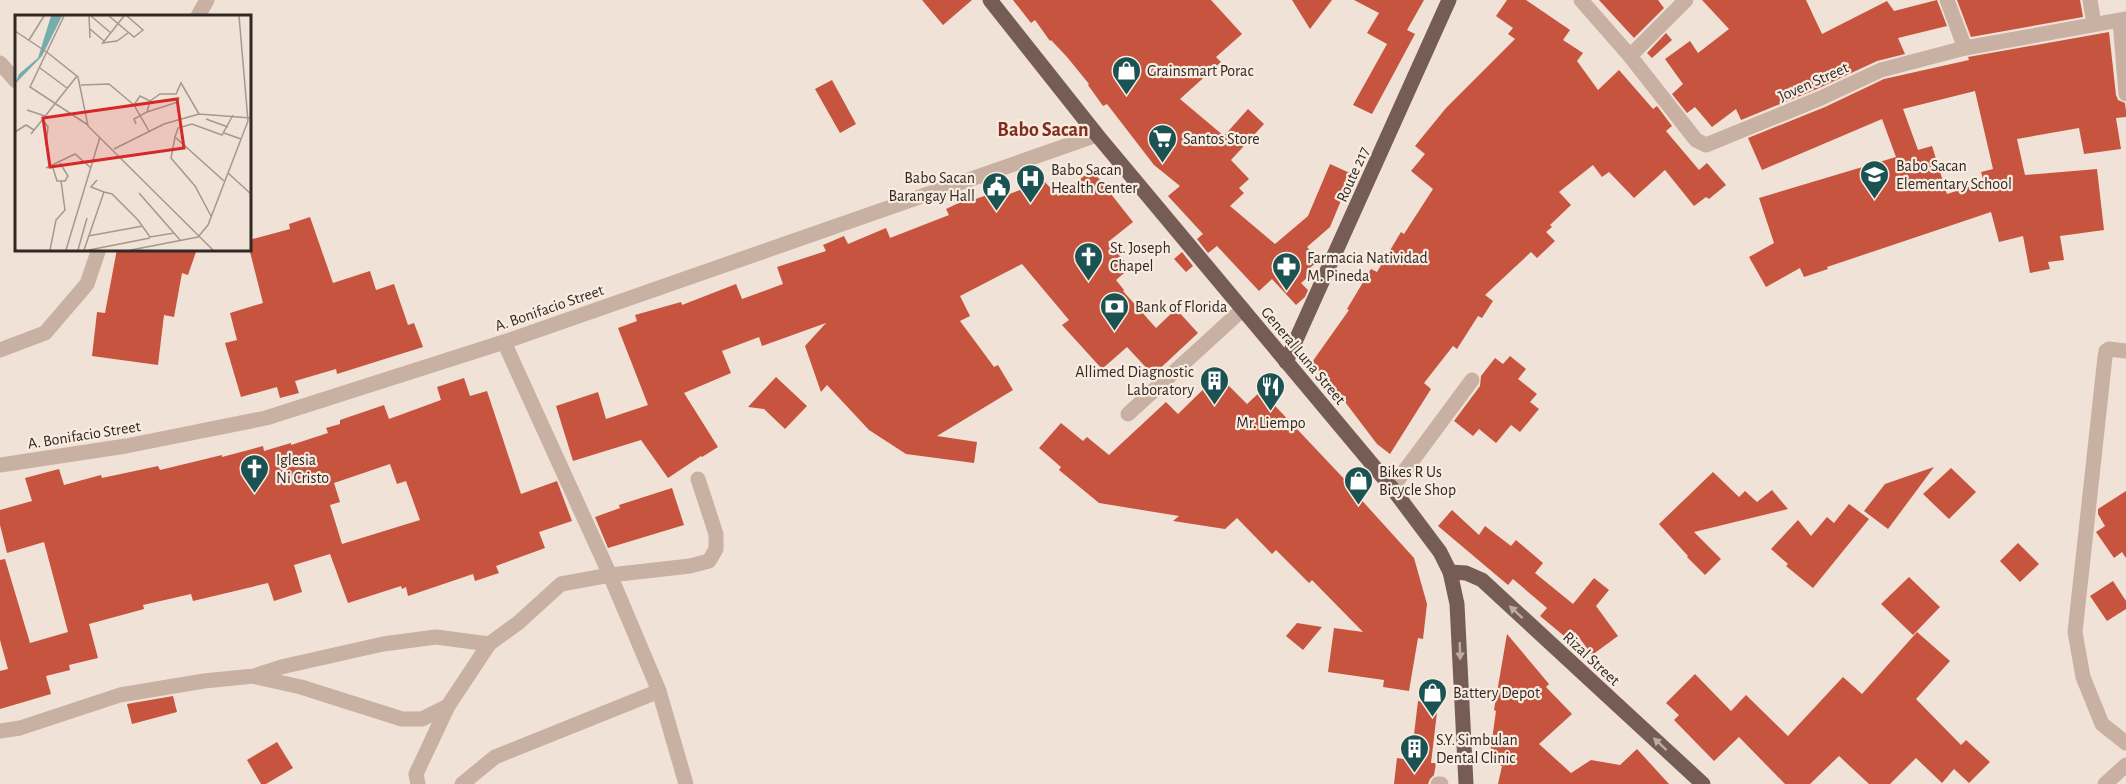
<svg xmlns="http://www.w3.org/2000/svg" width="2126" height="784" font-family="'Alegreya Sans',sans-serif">
<style>
.building{fill:#c6543e;fill-rule:evenodd}
.lines{fill:none;stroke-linecap:round;stroke-linejoin:round}
.minor{stroke:#c8b0a2;stroke-width:15}
.major{stroke:#755d55;stroke-width:15}
.oneway{fill:#bdaca2}
.labels{text-anchor:middle;stroke-width:4.5;stroke-linejoin:round;paint-order:stroke}
.poi-label{font-size:16px;fill:#322824;stroke:#f8ece1;text-anchor:start}
.street-label{font-size:16px;fill:#322824;stroke:#f8ece1}
.quarter-label{font-size:20px;font-weight:bold;fill:#812e1e;stroke:#f8ece1}
.inset-road{fill:none;stroke:#a4988f;stroke-width:1.5}
.view{fill:#d62828;fill-opacity:0.15;stroke:#d62828;stroke-width:3}
.inset-edge{fill:none;stroke:#322824;stroke-width:3}
</style>
<rect width="100%" height="100%" fill="#f0e2d6"/>
<!-- building -->
<g class="building">
<path d="M922,0H972L943,25Z"/>
<path d="M1013,0H1211L1242,34L1216,57L1221,62L1180,99L1224,136L1248,109L1264,124L1231,160L1249,179L1239,188L1244,193L1230,206L1275,244L1308,216L1330,164L1352,174L1330,227L1307,247L1319,260L1310,268L1314,272L1301,283L1308,290L1305,297L1296,305L1272,279L1259,291L1217,246L1208,253L1197,239L1203,234L1168,196L1180,186L1154,165L1107,104L1103,106L1088,85L1089,84L1067,57L1051,40L1050,41L1035,20L1031,23Z"/>
<path d="M1292,0H1332L1310,29Z"/>
<path d="M1354,0H1424L1407,30L1415,34L1372,114L1353,105L1387,44L1367,33L1379,13Z"/>
<path d="M1507,0H1526L1570,30L1563,40L1583,53L1577,61L1598,90L1619,70L1653,109L1657,106L1672,126L1666,131L1699,170L1707,163L1726,185L1709,199L1706,197L1694,206L1665,170L1634,198L1609,172L1602,177L1593,165L1559,192L1571,205L1550,225L1552,227L1546,232L1555,241L1537,258L1531,252L1485,295L1493,301L1482,318L1478,316L1457,349L1453,346L1424,383L1431,389L1390,454L1377,444L1339,394L1323,379L1326,376L1310,365L1349,310L1347,309L1371,269L1377,272L1401,232L1404,234L1433,189L1411,171L1425,154L1415,146L1446,108L1515,39L1508,34L1513,28L1496,16Z"/>
<path d="M1599,0H1658L1664,8L1634,38Z"/>
<path d="M1702,0H1806L1822,34L1887,1L1894,11L1937,0L1947,26L1898,38L1905,54L1877,61L1817,89L1741,120L1736,109L1712,127L1695,107L1687,113L1672,94L1683,84L1665,59L1690,41L1698,53L1729,29Z"/>
<path d="M1957,0H2080L2083,17L1971,37Z"/>
<path d="M2109,32L2116,95L2118,100L2125,103L2126,111V117L2116,118L2121,149L2084,154L2079,128L2017,139L2025,175L2097,169L2104,230L2060,236L2064,260L2048,262L2050,269L2030,273L2023,236L1999,242L1991,212L1827,267L1828,269L1804,277L1800,268L1766,287L1749,257L1774,243L1759,198L1896,157L1882,119L1762,170L1748,138L1825,107L1884,79L1969,60L1968,57ZM1975,91L1993,169L1981,172L1984,182L1947,194L1932,146L1918,150L1903,109Z"/>
<path d="M1666,33L1672,40L1652,58L1647,53Z"/>
<path d="M832,80L856,124L840,133L815,89Z"/>
<path d="M1092,170L1133,222L1108,242L1130,268L1116,280L1124,290L1123,291L1156,328L1176,309L1198,333L1153,375L1127,347L1102,369L1062,325L1069,320L1022,264L960,296L970,316L960,321L994,367L998,365L1013,390L937,436L977,442L974,463L906,454L869,430L827,385L821,392L805,346L826,323L762,346L759,337L722,351L731,373L684,393L718,447L702,457L701,456L668,478L641,440L573,461L556,406L598,392L606,419L648,405L618,328L637,321L635,315L681,302L682,305L736,284L742,299L783,284L777,267L826,251L823,245L844,236L848,244L886,228L890,238L949,215L946,209L963,201L964,203L996,192L999,198L1044,181L1058,196Z"/>
<path d="M310,217L333,283L370,271L376,290L394,284L408,325L414,323L423,347L337,374L336,369L295,381L299,393L280,398L277,387L241,397L225,343L237,340L230,313L263,303L249,248V240L290,229L289,224Z"/>
<path d="M117,249H197L188,275L182,273L174,317L164,315L158,365L92,356L97,312L105,313Z"/>
<path d="M1182,252L1193,266L1186,272L1174,259Z"/>
<path d="M1510,356L1526,369L1518,379L1537,394L1530,402L1539,409L1520,432L1511,425L1496,443L1479,429L1473,436L1454,421L1480,386L1481,376L1495,358L1503,364Z"/>
<path d="M1218,375L1247,404L1261,391L1348,483L1347,484L1414,558L1427,604L1423,639L1418,638L1409,691L1383,687L1384,680L1328,672L1334,628L1363,632L1312,580L1309,583L1276,550L1272,554L1237,518L1225,529L1173,521L1179,516L1099,503L1059,470L1061,467L1039,448L1061,423L1083,441L1087,437L1109,455L1166,402L1178,414Z"/>
<path d="M776,377L807,406L785,429L764,409L748,407Z"/>
<path d="M464,378L470,396L487,391L521,494L557,481L572,521L539,532L545,548L496,566L499,573L475,581L473,574L408,596L406,587L402,589L401,586L348,603L330,554L294,565L302,592L274,601L268,583L193,601L191,594L143,605L144,609L89,624L98,658L69,665L70,670L46,676L51,694L0,709V671L8,669L0,640V560L5,559L30,643L68,632L44,542L7,553L0,525V510L32,501L25,478L59,469L64,485L101,475L102,478L158,466L160,470L222,455V457L263,446L264,451L291,443V445L328,433L326,428L340,424V420L384,405L389,419L441,400L437,387ZM390,464L397,484L406,481L420,520L342,544L330,505L340,502L334,483Z"/>
<path d="M1934,467L1888,529L1864,511L1885,484Z"/>
<path d="M1951,468L1976,492L1949,519L1923,494Z"/>
<path d="M1713,472L1739,497L1745,491L1757,502L1772,490L1788,509L1694,532L1721,559L1705,575L1687,557L1688,556L1659,524Z"/>
<path d="M672,488L684,525L608,548L595,517L620,508L619,505Z"/>
<path d="M2126,491V558L2122,552L2114,558L2096,532L2105,526L2098,514V509Z"/>
<path d="M1849,504L1869,519L1813,588L1786,566L1788,564L1771,549L1798,520L1811,536L1827,517L1834,523Z"/>
<path d="M1452,510L1479,535L1485,526L1511,546L1516,540L1543,563L1535,573L1573,604L1594,578L1609,590L1596,606L1618,636L1592,655L1575,632L1569,640L1540,616L1547,608L1513,579L1508,585L1438,526Z"/>
<path d="M2018,543L2039,564L2020,582L2000,561Z"/>
<path d="M1909,577L1940,607L1913,635L1881,604Z"/>
<path d="M2113,581L2126,601V609L2107,621L2090,596Z"/>
<path d="M1297,623L1322,627L1303,650L1286,636Z"/>
<path d="M1917,632L1950,661L1916,699L1961,745L1966,740L1990,762L1969,783L1954,769L1942,783L1916,758L1890,784H1869L1839,756L1810,784H1785L1739,737L1714,761L1674,720L1679,715L1666,703L1695,674L1731,711L1746,695L1788,736L1843,677L1862,694Z"/>
<path d="M1507,634L1549,684L1546,687L1572,714L1539,744L1571,773L1591,760L1620,765L1637,749L1669,784H1498L1502,766L1489,761L1496,711L1494,710Z"/>
<path d="M173,696L177,712L132,724L127,704Z"/>
<path d="M1418,701L1438,704L1431,763H1436L1434,775L1430,779L1428,784H1394L1397,758L1411,760Z"/>
<path d="M277,742L293,768L266,784H261L247,760Z"/>
</g>
<g class="lines">
<!-- minor -->
<g class="minor">
<path d="M1581,0L1630,56L1696,140L1706,145L1821,98L1881,70L1965,48L2126,19"/>
<path d="M1947,0L1965,48"/>
<path d="M2090,0L2094,24"/>
<path d="M198,16L207,0"/>
<path d="M2120,21L2126,94"/>
<path d="M1630,56L1686,0"/>
<path d="M0,63L16,81"/>
<path d="M504,342L610,575L659,691L686,784"/>
<path d="M0,350L45,333L87,284L99,249"/>
<path d="M2126,351L2109,349L2106,351L2105,357L2075,632L2083,677L2102,724L2126,743"/>
<path d="M1128,414L1243,309"/>
<path d="M0,465L126,446L266,418L504,342L1097,135"/>
<path d="M1392,488L1472,380"/>
<path d="M256,677L301,687L402,719H422L448,706"/>
<path d="M0,731L20,728L120,695L204,681L254,676L281,667L383,644L436,637L489,644"/>
<path d="M418,784L416,774L448,706L489,644L518,623L561,584L610,575L690,566L709,561L716,549V534L698,479"/>
<path d="M462,784L495,757L659,691"/>
<path d="M1438,784H1441"/>
<path d="M2105,784L2126,765"/>
</g>
<!-- major -->
<g class="major">
<path d="M990,0L1097,135L1392,488L1440,552L1450,572L1457,604L1466,784"/>
<path d="M1286,362L1449,0"/>
<path d="M1450,572L1466,573L1482,580L1703,784"/>
</g>
</g>
<!-- one-way arrows -->
<defs><path id="oneway-solid" d="M-6-.8H1V-3.2L6.5 0L1 3.2V.8H-6Z" transform="scale(1.5)"/></defs>
<g class="oneway">
<use href="#oneway-solid" transform="translate(1516 612) rotate(-137)"/>
<use href="#oneway-solid" transform="translate(1460 651) rotate(88)"/>
<use href="#oneway-solid" transform="translate(1660 744) rotate(-137)"/>
</g>
<!-- icons -->
<defs>
<symbol id="shop-pin" viewBox="-11 -11 22 30"><path d="M0 17L-7.5 6A9.5 9.5 0 1 1 7.5 6Z" fill="#1b5353" stroke="#f8ece1"/><path d="M-5-2.5h2.3a2.7 3.5 0 0 1 5.4 0H5L5.5 6h-11ZM-1.5-2.5h3a1.5 2.3 0 0 0-3 0Z" fill="#fff"/></symbol>
<symbol id="supermarket-pin" viewBox="-11 -11 22 30"><path d="M0 17L-7.5 6A9.5 9.5 0 1 1 7.5 6Z" fill="#1b5353" stroke="#f8ece1"/><path d="M-6-5.5h2.5l.6 2H6L4.5 2H-2.5L-4.4-4H-6ZM-1.5 3.2a1.3 1.3 0 1 0 .1 0ZM3 3.2a1.3 1.3 0 1 0 .1 0Z" fill="#fff"/></symbol>
<symbol id="school-pin" viewBox="-11 -11 22 30"><path d="M0 17L-7.5 6A9.5 9.5 0 1 1 7.5 6Z" fill="#1b5353" stroke="#f8ece1"/><path d="M0-5L7-2L0 1L-7-2ZM-4 1L0 2.5L4 1V4Q0 6-4 4Z" fill="#fff"/></symbol>
<symbol id="hospital-pin" viewBox="-11 -11 22 30"><path d="M0 17L-7.5 6A9.5 9.5 0 1 1 7.5 6Z" fill="#1b5353" stroke="#f8ece1"/><path d="M-5-5h3v3.5h4V-5h3V5h-3V1.5h-4V5h-3Z" fill="#fff"/></symbol>
<symbol id="civic-pin" viewBox="-11 -11 22 30"><path d="M0 17L-7.5 6A9.5 9.5 0 1 1 7.5 6Z" fill="#1b5353" stroke="#f8ece1"/><path d="M-.6-6.5H3V-4.5H.6V-3L4-1V1h2V6H-6V1h2V-1L-.6-3ZM-1.2 2.5V6h2.4V2.5Z" fill="#fff"/></symbol>
<symbol id="church-pin" viewBox="-11 -11 22 30"><path d="M0 17L-7.5 6A9.5 9.5 0 1 1 7.5 6Z" fill="#1b5353" stroke="#f8ece1"/><path d="M-1.2-6h2.4v3.5h3.3v2.4h-3.3V6h-2.4V-.1h-3.3v-2.4h3.3Z" fill="#fff"/></symbol>
<symbol id="pharmacy-pin" viewBox="-11 -11 22 30"><path d="M0 17L-7.5 6A9.5 9.5 0 1 1 7.5 6Z" fill="#1b5353" stroke="#f8ece1"/><path d="M-2-6h4v4h4v4h-4v4h-4v-4h-4v-4h4Z" fill="#fff"/></symbol>
<symbol id="bank-pin" viewBox="-11 -11 22 30"><path d="M0 17L-7.5 6A9.5 9.5 0 1 1 7.5 6Z" fill="#1b5353" stroke="#f8ece1"/><path d="M-6-4H6V4H-6ZM0-2.3a2.3 2.3 0 1 0 0 4.6a2.3 2.3 0 1 0 0-4.6Z" fill="#fff"/></symbol>
<symbol id="building-pin" viewBox="-11 -11 22 30"><path d="M0 17L-7.5 6A9.5 9.5 0 1 1 7.5 6Z" fill="#1b5353" stroke="#f8ece1"/><path d="M-4-6H4V6H1V3H-1V6H-4ZM-2.5-4.3h1.7v1.8h-1.7ZM.8-4.3h1.7v1.8H.8ZM-2.5-1h1.7V.8h-1.7ZM.8-1h1.7V.8H.8Z" fill="#fff"/></symbol>
<symbol id="restaurant-pin" viewBox="-11 -11 22 30"><path d="M0 17L-7.5 6A9.5 9.5 0 1 1 7.5 6Z" fill="#1b5353" stroke="#f8ece1"/><path d="M-5-6h1v4h1v-4h1v4h1v-4h1v5L-1.5 .5V6h-2V.5L-5-1ZM5-6V6H3V1.5H1.5Q1.5-4 5-6Z" fill="#fff"/></symbol>
</defs>
<g fill-rule="evenodd">
<use href="#shop-pin" x="1110" y="54" width="33" height="45"/>
<use href="#supermarket-pin" x="1146" y="122" width="33" height="45"/>
<use href="#school-pin" x="1858" y="158" width="33" height="45"/>
<use href="#hospital-pin" x="1014" y="162" width="33" height="45"/>
<use href="#civic-pin" x="980" y="170" width="33" height="45"/>
<use href="#church-pin" x="1072" y="240" width="33" height="45"/>
<use href="#pharmacy-pin" x="1270" y="250" width="33" height="45"/>
<use href="#bank-pin" x="1098" y="290" width="33" height="45"/>
<use href="#building-pin" x="1198" y="364" width="33" height="45"/>
<use href="#restaurant-pin" x="1254" y="370" width="33" height="45"/>
<use href="#church-pin" x="238" y="452" width="33" height="45"/>
<use href="#shop-pin" x="1342" y="464" width="33" height="45"/>
<use href="#shop-pin" x="1416" y="676" width="33" height="45"/>
<use href="#building-pin" x="1398" y="732" width="33" height="45"/>
</g>
<g class="labels">
<!-- poi labels -->
<g class="poi-label">
<text x="1147" y="76">Grainsmart Porac</text>
<text x="1183" y="144">Santos Store</text>
<text x="1896" y="171">Babo Sacan<tspan x="1896" dy="18">Elementary School</tspan></text>
<text x="1051" y="175">Babo Sacan<tspan x="1051" dy="18">Health Center</tspan></text>
<text x="975" y="183" text-anchor="end">Babo Sacan<tspan x="975" dy="18">Barangay Hall</tspan></text>
<text x="1110" y="253">St. Joseph<tspan x="1110" dy="18">Chapel</tspan></text>
<text x="1307" y="263">Farmacia Natividad<tspan x="1307" dy="18">M. Pineda</tspan></text>
<text x="1135" y="312">Bank of Florida</text>
<text x="1194" y="377" text-anchor="end">Allimed Diagnostic<tspan x="1194" dy="18">Laboratory</tspan></text>
<text x="1271" y="428" text-anchor="middle">Mr. Liempo</text>
<text x="276" y="465">Iglesia<tspan x="276" dy="18">Ni Cristo</tspan></text>
<text x="1379" y="477">Bikes R Us<tspan x="1379" dy="18">Bicycle Shop</tspan></text>
<text x="1453" y="698">Battery Depot</text>
<text x="1436" y="745">S.Y. Simbulan<tspan x="1436" dy="18">Dental Clinic</tspan></text>
</g>
<!-- street labels -->
<g class="street-label">
<text transform="translate(1813 81) rotate(-24)" y="6">Joven Street</text>
<text transform="translate(1352 174) rotate(-66)" y="6">Route 217</text>
<text transform="translate(549 307) rotate(-19)" y="6">A. Bonifacio Street</text>
<text transform="translate(1304 355) rotate(50)" y="6">General Luna Street</text>
<text transform="translate(84 434) rotate(-9)" y="6">A. Bonifacio Street</text>
<text transform="translate(1592 658) rotate(43)" y="6">Rizal Street</text>
</g>
<!-- quarter labels -->
<g class="quarter-label">
<text x="1043" y="136">Babo Sacan</text>
</g>
</g>
<!-- overview -->
<g transform="translate(15 15)">
<rect width="236" height="236" fill="#f0e2d6"/>
<path d="M36,1H47L27,41L0,69L4,59L23,43Z" fill="#75adab"/>
<path class="inset-road" d="M49,1L15,72L73,110M74,1L75,23M76,1L96,18M94,1L119,22L128,15L112,1M75,14L89,26M0,16L33,38M14,25L29,1M87,28L102,26L113,18M87,29L109,1M33,38L63,62L73,111L198,235M25,53L52,73M66,70L94,69L119,90M12,95L30,101M132,97L163,87L164,82M191,104L213,112M28,105L33,112L31,130M121,109L119,104L132,97L135,86M134,116L119,90L125,81L135,86L145,79H161L166,68L184,99M0,117L11,110L19,115M209,118L226,124M16,119L62,61M160,122L156,143L180,171L196,201M99,134L149,109L184,99L236,103M37,150L42,166H50L53,161L45,148M31,153L60,139L76,153M213,158L236,179M209,166L160,122L163,113L177,109L207,120L218,100M89,177L97,179L123,205L135,222L159,218L165,225M124,178L159,218M73,221L128,211M35,235L41,205L50,195L46,166M51,235L85,122M63,235L72,203M69,235L89,177L76,172L82,165M74,235L135,223M116,235L183,222L193,210L233,106L224,1"/>
<path class="view" d="M162,84L169,133L35,152L28,103Z"/>
<rect width="236" height="236" class="inset-edge"/>
</g>
</svg>
